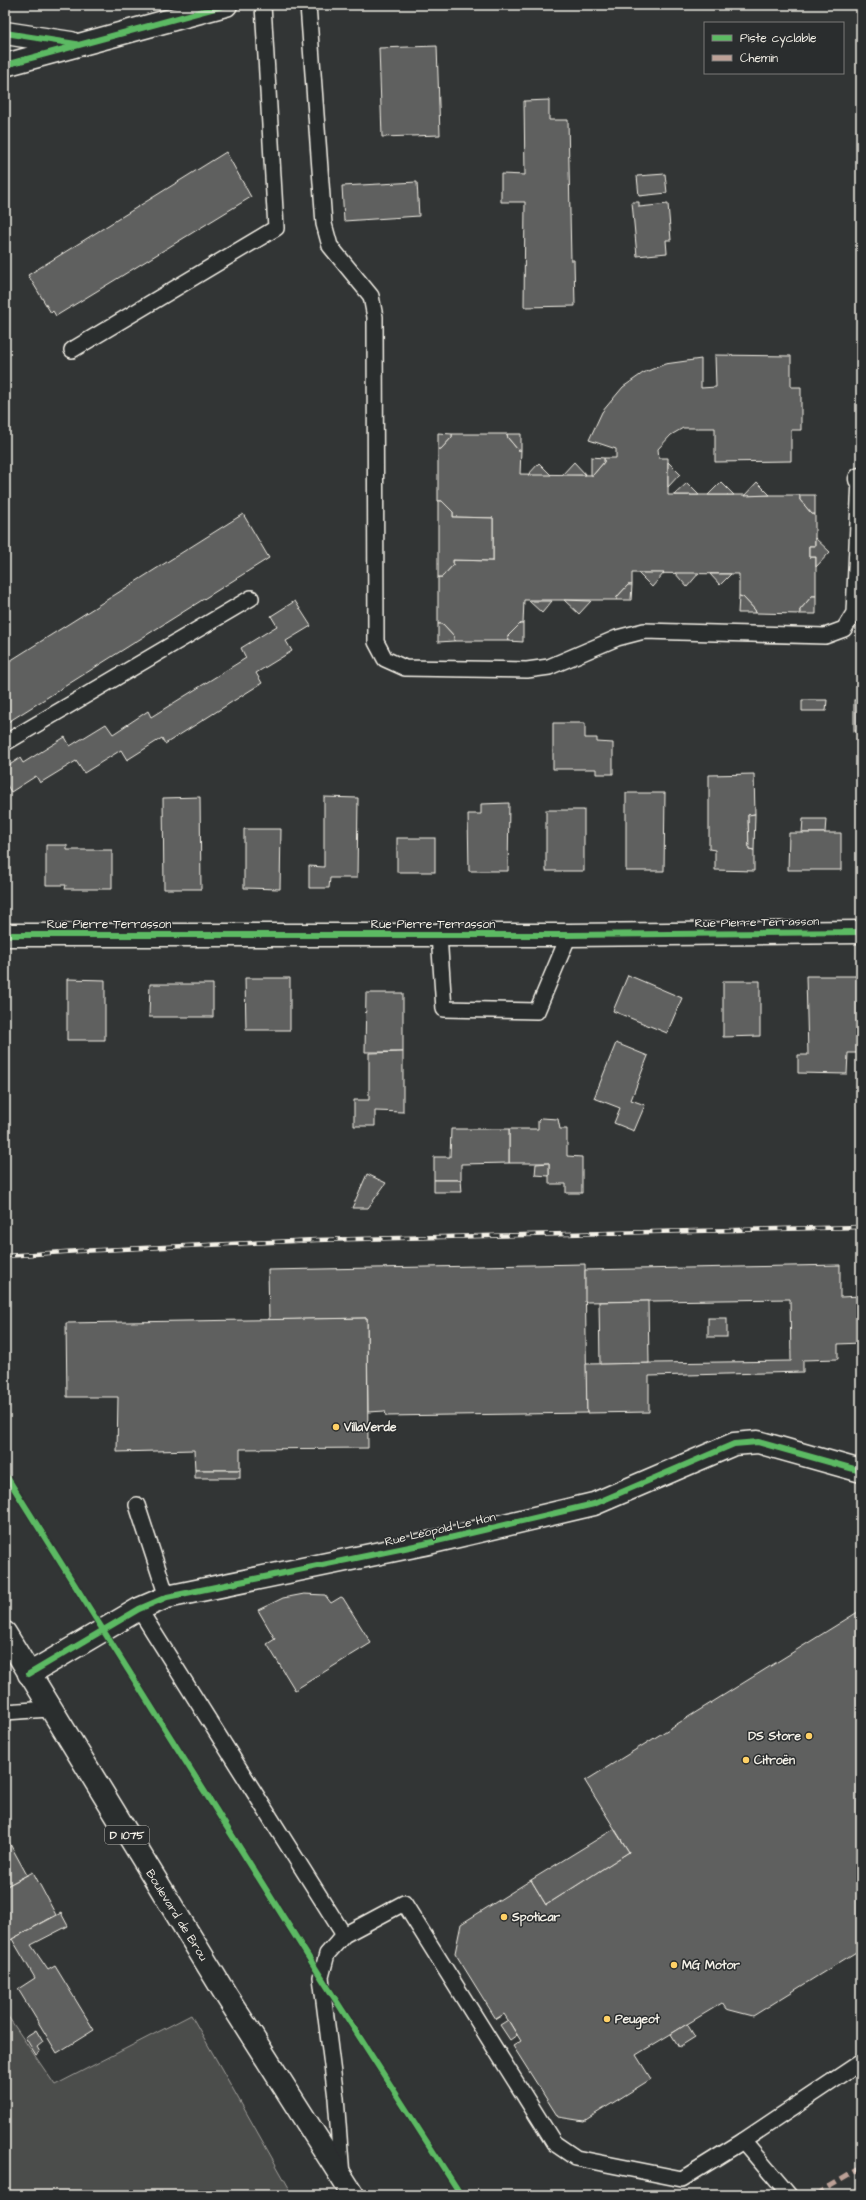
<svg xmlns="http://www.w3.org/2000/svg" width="866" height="2200" font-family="'Architects Daughter',sans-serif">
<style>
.green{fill:#4b4d4c;stroke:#a09f9a}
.building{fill:#5f605f;stroke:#f4f1e8}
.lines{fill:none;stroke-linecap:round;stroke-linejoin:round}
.service-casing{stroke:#f4f1e8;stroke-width:18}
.minor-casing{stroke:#f4f1e8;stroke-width:25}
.primary-casing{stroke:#f4f1e8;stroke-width:25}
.service{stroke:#2a2d2e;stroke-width:15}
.minor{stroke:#2a2d2e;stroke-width:22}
.primary{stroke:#2a2d2e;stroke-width:22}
.rail-casing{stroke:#f4f1e8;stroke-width:4.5}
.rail{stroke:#2a2d2e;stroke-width:3;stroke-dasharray:9;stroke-linecap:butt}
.quiet{stroke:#bda197;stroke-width:5;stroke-dasharray:10 5;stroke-linecap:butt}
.cycleway-casing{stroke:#2a2d2e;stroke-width:8}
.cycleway{stroke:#5cba63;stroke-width:6}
.poi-dot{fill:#ffd166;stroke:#2a2d2e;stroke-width:1.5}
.labels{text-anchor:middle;stroke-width:3;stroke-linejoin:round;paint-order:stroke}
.shield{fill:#2a2d2e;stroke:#b7b6b0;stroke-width:1}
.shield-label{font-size:11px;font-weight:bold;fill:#f4f1e8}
.street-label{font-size:12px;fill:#f4f1e8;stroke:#2a2d2e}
.poi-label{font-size:12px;font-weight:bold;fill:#f4f1e8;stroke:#2a2d2e;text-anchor:start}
</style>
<rect width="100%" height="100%" fill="#323535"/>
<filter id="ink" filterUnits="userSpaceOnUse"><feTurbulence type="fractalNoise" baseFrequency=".025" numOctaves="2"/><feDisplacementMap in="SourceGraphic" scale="8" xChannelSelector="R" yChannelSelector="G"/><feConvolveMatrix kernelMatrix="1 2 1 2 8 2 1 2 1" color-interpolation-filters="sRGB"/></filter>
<g filter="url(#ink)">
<!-- green -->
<path class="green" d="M5,2012L55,2085L191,2015L293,2195H5Z"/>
<!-- building -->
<g class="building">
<path d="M437,46L440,135L382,137L379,48Z"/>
<path d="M549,100V120H568L571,260H574L575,306L524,307L525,202H501V174L525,175L524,101Z"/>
<path d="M226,152L251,197L56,316L53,311L51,313L28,275Z"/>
<path d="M665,174L667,193L639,196L637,176Z"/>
<path d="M417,182L419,216L344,221L342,186Z"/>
<path d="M632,202H639V207L668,204L671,240H666L667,253L637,256Z"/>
<path d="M715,355L791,356V387H801V430H791V461L715,462V428H683L671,435L658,449L659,458H668V495H800V500L812,514H815V546H809V557H816V596H812L800,610V614L756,613L755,610L743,597L739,596V574L632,573V585H628L617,597V600H524L523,624H520L508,636L509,641H454V636L443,624H438V577H442L453,565V560L493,561V518L453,517V512L442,501H438V449H441L452,437V434H507L508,438L518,450H521L520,474L593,475L604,462V458H616V449L589,440L602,412L623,387L643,373L665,364L701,359V388L716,387Z"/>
<path d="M438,433L452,434V437L441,449H438Z"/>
<path d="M507,434H521V450H518L508,438Z"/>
<path d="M591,457L604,458V462L593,475H591Z"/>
<path d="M574,462L586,475H562Z"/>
<path d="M668,462L680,474L668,487Z"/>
<path d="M539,463L551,475H528Z"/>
<path d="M721,482L734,495H708Z"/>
<path d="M757,482L770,495L744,496Z"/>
<path d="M687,483L699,495H674Z"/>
<path d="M800,495H815V514H812L800,500Z"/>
<path d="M438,501H442L453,512V517L493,518V561L453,560V565L442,577H438Z"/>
<path d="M243,514L269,558L5,724V664Z"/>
<path d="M815,538L830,552L816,567V557H809V546H815Z"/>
<path d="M638,573H664L652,587Z"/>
<path d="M675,573H699L687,587Z"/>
<path d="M710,574H731L720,585Z"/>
<path d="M628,585H632L631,600H617V597Z"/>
<path d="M739,596L743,597L755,610L756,613H738Z"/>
<path d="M812,596H816V614H800V610Z"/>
<path d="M564,600L591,601L579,614Z"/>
<path d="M295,601L311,626L286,641L292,651L256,673L262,683L165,744L162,738L127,760L121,750L84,773L76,761L40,783L36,776L11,792L5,782V768L20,758L23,763L65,737L70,746L106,724L113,734L148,711L151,717L246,658L241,648L277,626L271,616Z"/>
<path d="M529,601H552L542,613Z"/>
<path d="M438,624H443L454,636V641L438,642Z"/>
<path d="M520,624H523V642L509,641L508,636Z"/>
<path d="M802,700H827L826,711H802Z"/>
<rect x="854" y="700" width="7" height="31"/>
<path d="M553,723H585V738H597V742L613,743V774H596V769H553Z"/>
<path d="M754,774L755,814L748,815L749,849L754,850V871L715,870V850L709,849V775Z"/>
<path d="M626,793H665L664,871H626Z"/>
<path d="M200,797L201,889H164L163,798Z"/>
<path d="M324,797L358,798L357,878H330L329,888H309V866L324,867Z"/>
<path d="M509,803L508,871H469L468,814H481V804Z"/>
<rect x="546" y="810" width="38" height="61"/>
<path d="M755,814L754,850L749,849L748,815Z"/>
<path d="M803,819H826L825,833H802Z"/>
<path d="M244,829H281L280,889L244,888Z"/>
<path d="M789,833H841V870H788Z"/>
<rect x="397" y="838" width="38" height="34"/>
<path d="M46,845H67V850H112V889H65L66,885H46Z"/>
<path d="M628,975L682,998L667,1033L613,1011Z"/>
<path d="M806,976H861V1053H848L847,1074L798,1073V1055H808Z"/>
<path d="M245,978H290V1030H246Z"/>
<path d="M67,979L105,980V1040H67Z"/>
<path d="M723,981H760V1036L723,1037Z"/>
<path d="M150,984H213V1017H149Z"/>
<path d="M366,993H403V1052H365Z"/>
<path d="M616,1043L648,1056L631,1100L645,1105L634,1131L614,1123L620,1108L594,1098Z"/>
<path d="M403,1052V1112L375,1111V1126H354V1100H369V1053Z"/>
<path d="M541,1118L558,1119L560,1129H567V1156L582,1157V1193H566V1184H549V1163H509V1129H538V1121Z"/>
<path d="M451,1129H509V1163L461,1164V1180H434V1157H450Z"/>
<path d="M549,1163V1176L535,1175L536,1164Z"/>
<path d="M367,1174L386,1183L368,1208H352Z"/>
<path d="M434,1180H461L462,1192H434Z"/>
<path d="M585,1264L587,1413L386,1416L385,1411L368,1412L367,1318L269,1320L268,1270Z"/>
<path d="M840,1265V1297L861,1296V1343L838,1344V1359L803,1360V1372L649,1376V1412L587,1413L586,1364L791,1361L790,1299L585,1302V1270Z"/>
<path d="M648,1301L649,1363L600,1364L599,1302Z"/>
<path d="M367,1318L368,1448L240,1449V1470H195L194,1450L117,1452L118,1397H67L66,1323Z"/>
<rect x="708" y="1318" width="19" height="19"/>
<rect x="195" y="1470" width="45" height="8"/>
<path d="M304,1594L325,1595L331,1603L341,1597L343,1598L371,1643L295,1690L267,1644L275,1639L258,1610L283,1598Z"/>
<path d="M861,1610V1949L753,2016L726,2009L722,2003L636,2055L651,2079L584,2121L558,2117L513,2046L521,2041L508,2020L504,2014L496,2019L455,1953L461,1924L531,1880L546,1905L629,1852L585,1781Z"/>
<path d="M5,1748L9,1756L5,1758Z"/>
<path d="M614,1829L629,1852L546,1905L531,1880Z"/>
<path d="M5,1835L27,1875L5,1887Z"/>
<path d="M33,1872L56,1915L5,1943V1933L8,1931L5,1926V1887Z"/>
<path d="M61,1913L68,1926L31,1945L48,1970L55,1966L94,2030L57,2053L18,1989L35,1978L12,1939Z"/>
<path d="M508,2020L517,2035L510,2040L500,2025Z"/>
<path d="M687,2024L695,2037L679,2047L671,2034Z"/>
<path d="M36,2030L43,2042L37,2047L40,2052L36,2055L25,2037Z"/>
</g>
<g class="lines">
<defs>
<g id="service">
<path d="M308,5L324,224L330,246L371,296L375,317L376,642L385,659L405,668L527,670L549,667L617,638L644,631L825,636L844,629L854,613L860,479"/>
<path d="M72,350L276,228L263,5"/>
<path d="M5,743L251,598"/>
<path d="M439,935L444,1009L537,1011L569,935"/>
<path d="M137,1505L167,1597"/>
<path d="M139,1609L344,1935"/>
<path d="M5,1712L49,1709"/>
<path d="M743,2141L789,2195"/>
<path d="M342,2176L336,2098L321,1977L327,1954L344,1935L404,1903L554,2143L576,2158L682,2179L743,2141L861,2062"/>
</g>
<g id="minor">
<path d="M5,33L71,43"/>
<path d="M5,65L226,5"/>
<path d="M860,479H861"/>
<path d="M5,935H569L861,932"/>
<path d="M29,1674L139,1609L167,1597L424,1544L594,1504L734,1444L758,1442L861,1471"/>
</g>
<path id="primary" d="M5,1633L226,1995L353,2195"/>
</defs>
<!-- service casing -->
<use href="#service" class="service-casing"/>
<!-- minor casing -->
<use href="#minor" class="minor-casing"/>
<!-- primary casing -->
<use href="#primary" class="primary-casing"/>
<!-- service -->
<use href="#service" class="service"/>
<!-- minor -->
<use href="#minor" class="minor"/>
<!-- primary -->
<use href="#primary" class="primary"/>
<defs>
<path id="rail" d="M5,1256L79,1251L316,1240L861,1227"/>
</defs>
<!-- rail casing -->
<use href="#rail" class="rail-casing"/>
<!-- rail -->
<use href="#rail" class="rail"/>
<!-- quiet -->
<path class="quiet" d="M815,2195L861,2168"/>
<defs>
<g id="cycleway">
<path d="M5,33L76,44"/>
<path d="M5,65L226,5"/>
<path d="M5,935H569L861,932"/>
<path d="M5,1474L321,1977L461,2195"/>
<path d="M29,1674L139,1609L167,1597L424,1544L594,1504L734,1444L758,1442L861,1471"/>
</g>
</defs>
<!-- cycleway casing -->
<use href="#cycleway" class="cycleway-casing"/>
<!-- cycleway -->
<use href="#cycleway" class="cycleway"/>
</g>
</g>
<!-- markers -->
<g class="poi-dot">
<circle cx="336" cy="1427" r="4"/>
<circle cx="809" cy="1736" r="4"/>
<circle cx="746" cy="1760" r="4"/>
<circle cx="504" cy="1917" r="4"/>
<circle cx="674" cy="1965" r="4"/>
<circle cx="607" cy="2019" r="4"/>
</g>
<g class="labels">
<!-- shield labels -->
<rect class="shield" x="105" y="1826" width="44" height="18" rx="3"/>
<g class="shield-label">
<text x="127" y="1839">D 1075</text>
</g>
<!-- street labels -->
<g class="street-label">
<text transform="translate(757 922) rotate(-1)" y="4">Rue Pierre Terrasson</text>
<text x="109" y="928">Rue Pierre Terrasson</text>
<text x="433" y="928">Rue Pierre Terrasson</text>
<text transform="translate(440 1529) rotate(-13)" y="4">Rue Léopold Le Hon</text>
<text transform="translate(177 1915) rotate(58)" y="4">Boulevard de Brou</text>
</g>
<!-- poi labels -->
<g class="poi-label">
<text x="344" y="1431">VillaVerde</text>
<text x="801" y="1740" text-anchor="end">DS Store</text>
<text x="754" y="1764">Citroën</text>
<text x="512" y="1921">Spoticar</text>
<text x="682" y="1969">MG Motor</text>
<text x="615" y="2023">Peugeot</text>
</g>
</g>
<!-- margin -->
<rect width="866" height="2200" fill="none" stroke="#2a2d2e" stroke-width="20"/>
<rect x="10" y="10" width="846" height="2180" fill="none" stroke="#f4f1e8" stroke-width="1.5" filter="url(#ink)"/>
<!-- legend -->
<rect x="704" y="22" width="140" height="52" fill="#2a2d2e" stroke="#7b7b78"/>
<rect x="712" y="35" width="20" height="6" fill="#5cba63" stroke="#7b7b78"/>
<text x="740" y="42" font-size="12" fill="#f4f1e8">Piste cyclable</text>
<rect x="712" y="55" width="20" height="6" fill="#bda197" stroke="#7b7b78"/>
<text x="740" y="62" font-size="12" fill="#f4f1e8">Chemin</text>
</svg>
